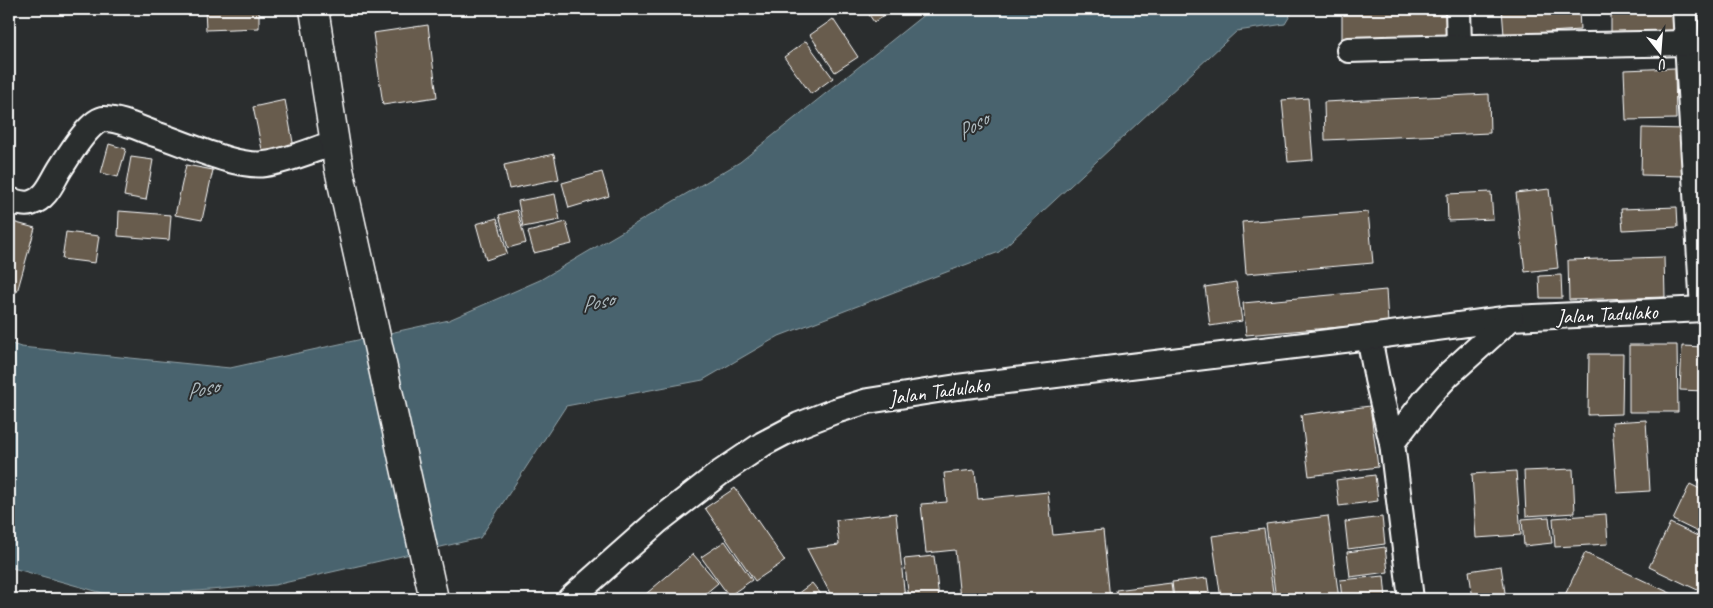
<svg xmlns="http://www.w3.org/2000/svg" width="1713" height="608" font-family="Caveat,sans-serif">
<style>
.water{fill:#49646e;stroke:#92a2a8}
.building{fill:#675c4e;stroke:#fff}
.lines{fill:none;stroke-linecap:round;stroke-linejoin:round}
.minor-casing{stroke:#fff;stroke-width:28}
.highway-casing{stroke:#fff;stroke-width:31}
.minor{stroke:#2a2d2e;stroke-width:24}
.highway{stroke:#2a2d2e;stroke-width:28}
.labels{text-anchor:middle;stroke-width:4;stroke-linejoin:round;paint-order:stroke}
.street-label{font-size:21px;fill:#fff;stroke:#2a2d2e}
.water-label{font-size:22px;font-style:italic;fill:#adb9be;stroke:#2a2d2e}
</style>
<rect width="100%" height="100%" fill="#2a2d2e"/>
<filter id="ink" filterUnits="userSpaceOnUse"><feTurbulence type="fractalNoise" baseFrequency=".02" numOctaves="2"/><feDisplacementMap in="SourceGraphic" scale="10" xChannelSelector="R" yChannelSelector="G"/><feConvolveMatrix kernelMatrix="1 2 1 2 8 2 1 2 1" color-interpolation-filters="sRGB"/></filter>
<g filter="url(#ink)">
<!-- water -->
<path class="water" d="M931,9H1294L1285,24L1237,31L999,252L779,336L703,380L566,406L480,538L275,585L117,597L9,567V343L21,347L230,368L449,320L540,280L740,162Z"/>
<!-- building -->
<g class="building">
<path d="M205,9H259V28L206,30Z"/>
<path d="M371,9H414V12L372,15Z"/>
<path d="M865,9H889L891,11L874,22Z"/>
<path d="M892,9H906L897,15Z"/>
<path d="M1342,9H1451V45L1342,47Z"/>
<path d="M1502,9H1579L1580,30L1504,35Z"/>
<path d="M1611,9H1675L1676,42L1611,43Z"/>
<path d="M833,19L858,57L835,72L810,35Z"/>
<path d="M428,25L437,97L383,105L373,33Z"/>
<path d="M806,41L833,78L811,94L784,57Z"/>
<path d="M1675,68L1676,119L1626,120L1624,70Z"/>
<path d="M1489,94L1490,133L1325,140L1324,102Z"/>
<path d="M1308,98L1313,160L1288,162L1282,100Z"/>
<path d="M285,100L295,153L264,159L253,107Z"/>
<path d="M1642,128L1685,129L1684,176L1641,175Z"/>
<path d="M109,144L126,149L118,177L101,173Z"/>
<path d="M554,154L559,179L509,189L504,165Z"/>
<path d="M131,157L153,160L146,200L124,196Z"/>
<path d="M186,165L213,170L202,220L175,215Z"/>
<path d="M602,172L609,196L569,208L562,183Z"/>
<path d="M1549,189L1558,268L1525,272L1516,193Z"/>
<path d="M1491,192L1493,219L1448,221L1447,194Z"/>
<path d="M555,194L560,220L523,227L518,201Z"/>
<path d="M1677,207L1678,227L1623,230L1621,209Z"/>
<path d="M517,210L526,243L508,248L499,215Z"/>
<path d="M119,211L171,215L169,240L118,236Z"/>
<path d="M1368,212L1373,263L1246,274L1242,222Z"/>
<path d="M497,218L507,253L486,260L476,224Z"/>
<path d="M9,221L35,228L17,292L9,290Z"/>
<path d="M566,222L572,244L534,253L528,232Z"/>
<path d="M66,232L99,236L95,263L62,259Z"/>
<path d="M1664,257L1665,297L1569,300L1568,260Z"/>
<path d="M1561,275L1562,298H1540L1539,276Z"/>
<path d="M1236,282L1242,321L1210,326L1205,287Z"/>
<path d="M1386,290L1388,323L1246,335L1243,303Z"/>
<path d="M1629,345H1677L1678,412H1629Z"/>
<path d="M1682,346L1704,347V391L1680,390Z"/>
<path d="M1589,354H1623L1622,414L1588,415Z"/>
<path d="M1370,406L1378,467L1309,476L1301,415Z"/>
<path d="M1646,420L1650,491L1617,493L1612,422Z"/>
<path d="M1573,469L1575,513L1526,516L1524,471Z"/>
<path d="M975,470L978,499L1048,492L1053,535L1103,530L1110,599H960L955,550L926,553L921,504L947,502L944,473Z"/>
<path d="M1516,471L1521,535L1476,538L1472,474Z"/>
<path d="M1704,471V486L1698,482Z"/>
<path d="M1375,475L1378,501L1339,506L1336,480Z"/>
<path d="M1690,484L1704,491V535L1673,520Z"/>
<path d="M735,488L785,561L755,581L705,508Z"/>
<path d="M896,513L905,599H833L807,549L839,545L836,520Z"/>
<path d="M1606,514L1608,544L1555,547L1553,518Z"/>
<path d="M1328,516L1339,599H1276L1266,524Z"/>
<path d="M1382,517L1385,544L1348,549L1345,522Z"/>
<path d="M1549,517L1552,543L1524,546L1522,519Z"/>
<path d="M1670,523L1704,539V593L1649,567Z"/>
<path d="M1264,529L1274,599H1221L1212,536Z"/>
<path d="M725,541L752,580L729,596L701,557Z"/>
<path d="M1385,547L1388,572L1350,577L1347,552Z"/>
<path d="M1585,553L1683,599H1563Z"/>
<path d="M693,554L718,583L699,599H640Z"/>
<path d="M934,556L939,599H909L904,559Z"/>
<path d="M1501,566L1506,599H1473L1469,571Z"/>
<path d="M1384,576L1386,599H1342L1340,580Z"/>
<path d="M1207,578L1210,599H1174L1172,582Z"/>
<path d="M812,583L825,599H790Z"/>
<path d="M1171,583L1173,599H1118L1116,590Z"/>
<path d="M715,593L720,599H707Z"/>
</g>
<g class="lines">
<defs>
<g id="minor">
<path d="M1458,9L1459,46"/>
<path d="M1685,9L1703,309"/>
<path d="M1349,50C1462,46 1574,46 1686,43"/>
<path d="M9,200C16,202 24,205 31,203C48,198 53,179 62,166C69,155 91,119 104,119C121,119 140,129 155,134C185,143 235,168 265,164C288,161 312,150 334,143"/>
<path d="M1369,337L1377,379L1392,443"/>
<path d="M570,599L658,521L720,473L763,444L799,425L835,411L868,401L957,387L1369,337L1511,318L1704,309"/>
<path d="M1411,599L1392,443L1426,399L1449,374L1511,318"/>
</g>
<path id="highway" d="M314,9L339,169L434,599"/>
</defs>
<!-- minor casing -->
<use href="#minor" class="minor-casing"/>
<!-- highway casing -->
<use href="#highway" class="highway-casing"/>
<!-- minor -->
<use href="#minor" class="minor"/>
<!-- highway -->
<use href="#highway" class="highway"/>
</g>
</g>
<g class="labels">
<!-- street labels -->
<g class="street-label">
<text transform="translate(1607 314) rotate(-3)" y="7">Jalan Tadulako</text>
<text transform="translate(939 391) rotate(-8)" y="7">Jalan Tadulako</text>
</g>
<!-- water labels -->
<g class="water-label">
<text transform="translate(972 125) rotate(-32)" y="8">Poso</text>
<text transform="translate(597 301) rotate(-12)" y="8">Poso</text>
<text transform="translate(202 388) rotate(-12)" y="8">Poso</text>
</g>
</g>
<!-- margin -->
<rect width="1713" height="608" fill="none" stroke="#2a2d2e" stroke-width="30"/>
<rect x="15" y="15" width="1683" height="578" fill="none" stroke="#fff" stroke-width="2" filter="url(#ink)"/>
<!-- north arrow -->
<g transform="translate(1660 52) rotate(163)" stroke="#2a2d2e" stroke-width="4" paint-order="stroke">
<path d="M0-4L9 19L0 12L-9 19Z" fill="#ffffff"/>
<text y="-8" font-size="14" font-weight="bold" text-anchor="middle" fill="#ffffff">U</text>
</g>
</svg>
